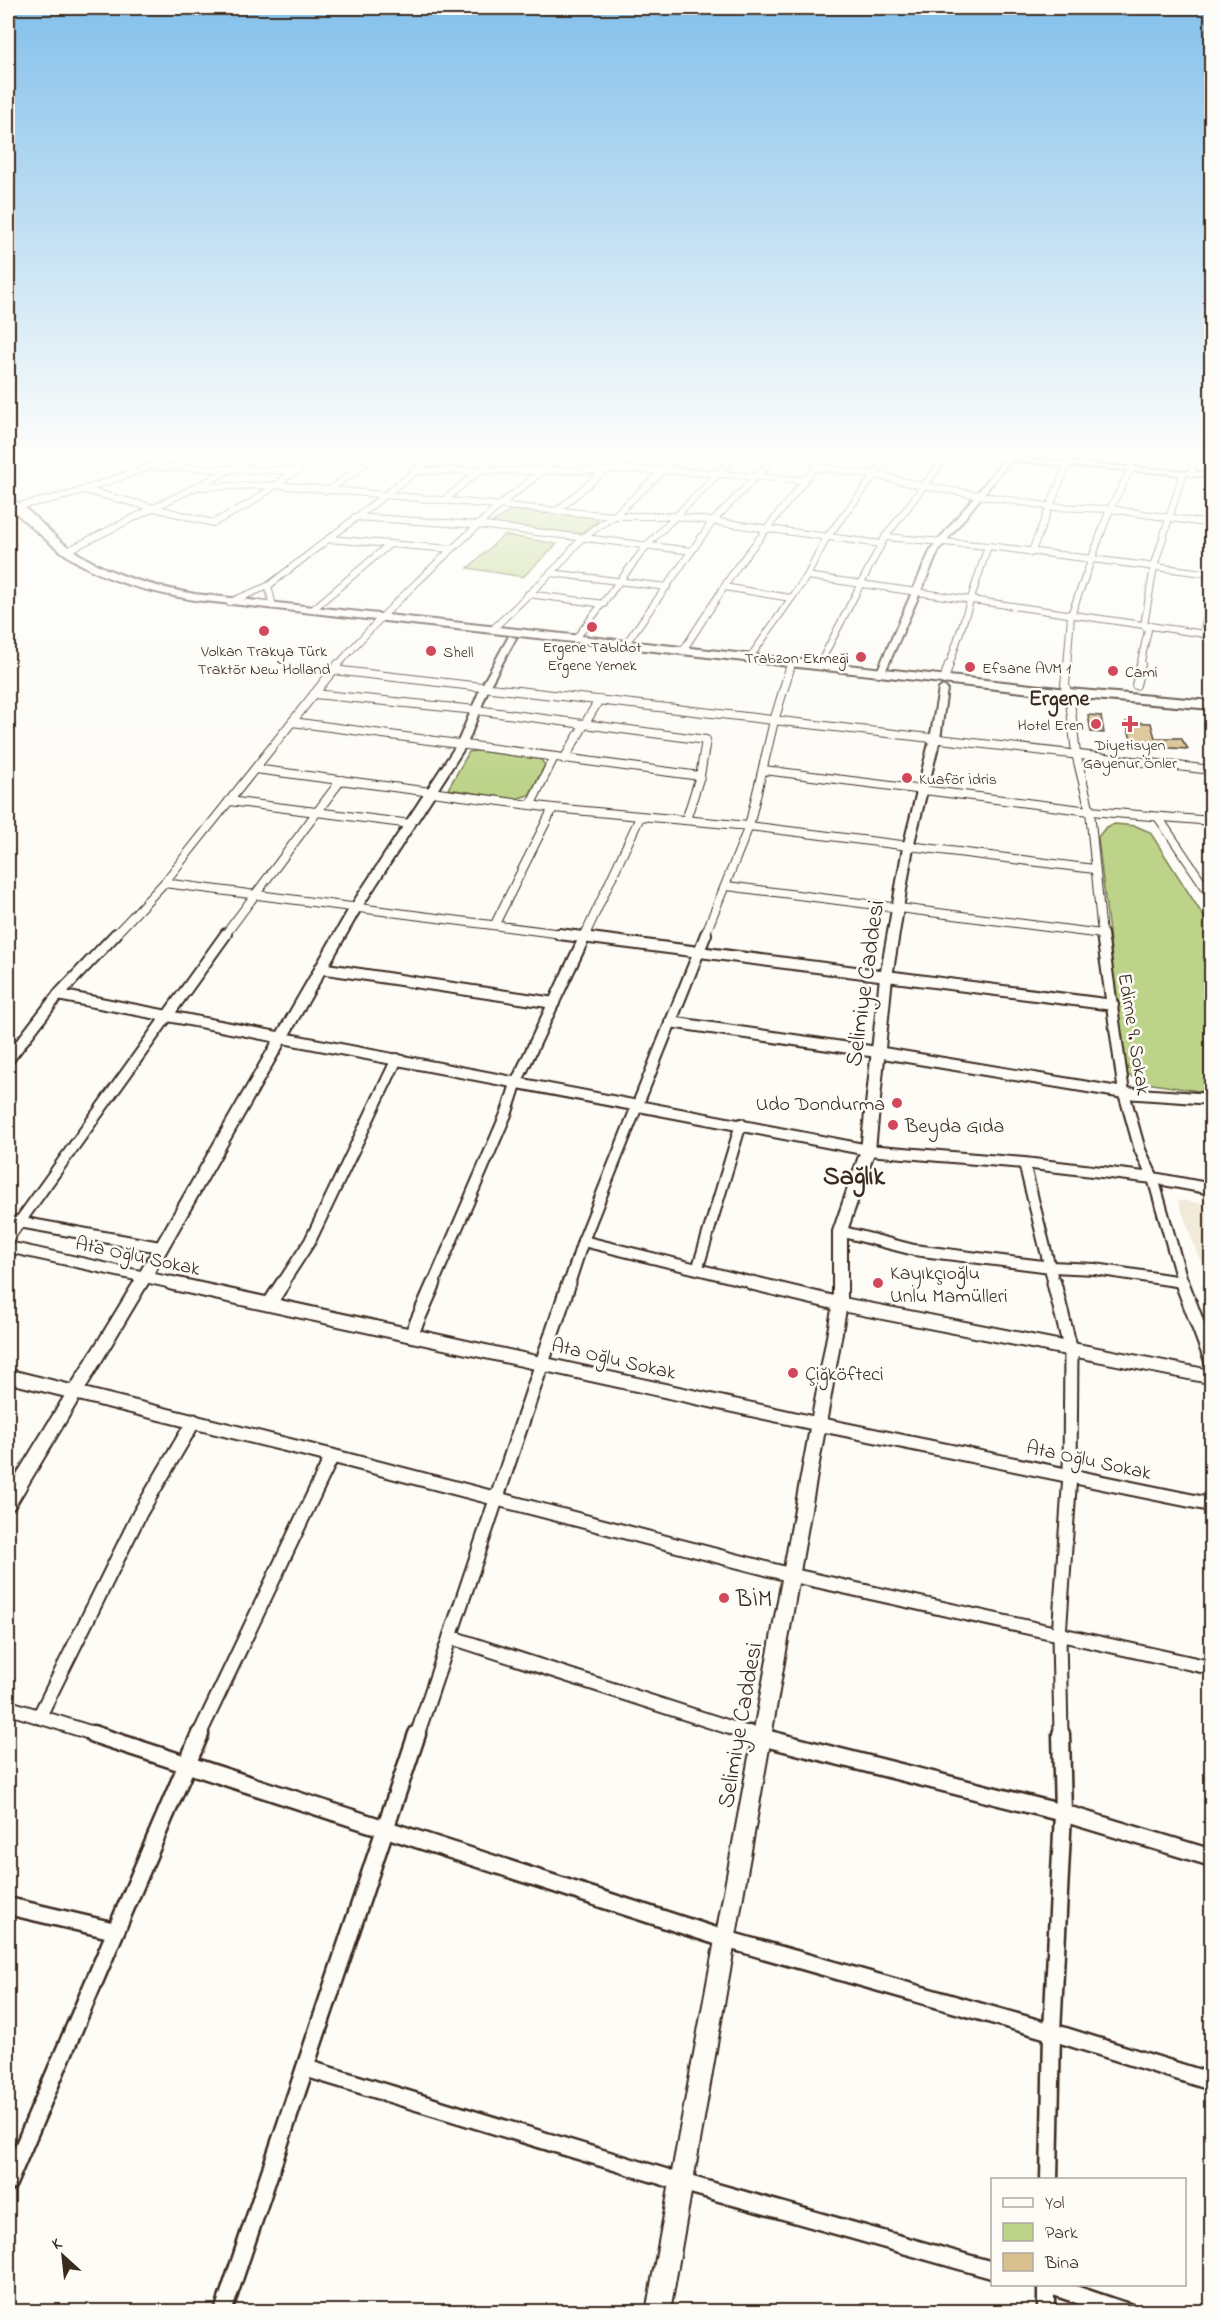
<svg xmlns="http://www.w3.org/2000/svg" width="1219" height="2319" font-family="'Indie Flower',sans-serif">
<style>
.built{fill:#f2ead8}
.green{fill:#bdd389;stroke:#7c7e54;stroke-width:1.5}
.building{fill:#d9c08f;stroke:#3b2a1e;stroke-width:1.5}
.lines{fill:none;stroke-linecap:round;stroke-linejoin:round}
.minor-far4-casing{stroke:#3b2a1e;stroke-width:8}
.minor-far3-casing{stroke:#3b2a1e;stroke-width:10}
.minor-far2-casing{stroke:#3b2a1e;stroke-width:14}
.minor-far1-casing{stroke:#3b2a1e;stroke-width:17}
.minor-casing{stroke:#3b2a1e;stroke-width:21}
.tertiary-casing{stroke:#3b2a1e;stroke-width:4}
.trunk-casing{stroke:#3b2a1e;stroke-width:4}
.minor-far4{stroke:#fdfcf7;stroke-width:6}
.minor-far3{stroke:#fdfcf7;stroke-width:8}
.minor-far2{stroke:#fdfcf7;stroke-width:10}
.minor-far1{stroke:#fdfcf7;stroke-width:13}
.minor{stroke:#fdfcf7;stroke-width:16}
.tertiary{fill:#fdfcf7;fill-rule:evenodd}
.trunk{fill:#fdfcf7;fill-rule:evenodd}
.poi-dot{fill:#d1495b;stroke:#fdfcf7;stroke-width:2}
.labels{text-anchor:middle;stroke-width:5;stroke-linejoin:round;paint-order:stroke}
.far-poi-label{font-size:16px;fill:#3b2a1e;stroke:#fdfcf7;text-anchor:start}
.street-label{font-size:20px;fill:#3b2a1e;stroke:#fdfcf7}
.poi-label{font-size:20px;fill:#3b2a1e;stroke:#fdfcf7;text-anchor:start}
.far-district-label{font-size:22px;font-weight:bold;fill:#3b2a1e;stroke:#fdfcf7}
.near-street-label{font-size:24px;fill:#3b2a1e;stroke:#fdfcf7}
.near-poi-label{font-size:24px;fill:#3b2a1e;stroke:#fdfcf7;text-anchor:start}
.district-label{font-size:26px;font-weight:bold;fill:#3b2a1e;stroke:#fdfcf7}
</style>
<rect width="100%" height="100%" fill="#fdfcf7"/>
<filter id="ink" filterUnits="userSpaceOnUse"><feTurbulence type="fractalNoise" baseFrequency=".0167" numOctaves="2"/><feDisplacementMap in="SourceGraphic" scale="12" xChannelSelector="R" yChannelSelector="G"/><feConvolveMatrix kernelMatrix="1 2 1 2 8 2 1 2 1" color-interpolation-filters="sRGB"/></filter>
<g filter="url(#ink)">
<!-- built -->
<path class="built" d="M1178,1200L1211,1204V1284L1196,1251Z"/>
<!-- green -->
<g class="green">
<path d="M511,510L595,517L598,521L578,535L490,524Z"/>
<path d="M504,535L557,544L523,577L468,568Z"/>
<path d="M478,751L540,759L545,765L529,795L515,799L448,789L469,752Z"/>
<path d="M1115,824L1136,826L1150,832L1211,928V1093L1146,1083L1125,1074L1098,837L1106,827Z"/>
</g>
<!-- building -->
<g class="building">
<path d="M1088,715L1101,716L1104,733L1091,732Z"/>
<path d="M1126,722L1151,723L1155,738H1181L1188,749L1133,746Z"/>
</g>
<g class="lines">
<defs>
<g id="minor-far4">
<path d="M986,457H1008"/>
<path d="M155,467L298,471"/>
<path d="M814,467L876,475L923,486L1052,507L1110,509L1212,524"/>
<path d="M415,471L663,470L804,480"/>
<path d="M1192,474L1194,457"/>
<path d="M195,487L277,485L614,516H674L881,544"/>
<path d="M84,490L213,523L249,504L315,457"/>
<path d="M327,491L376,457"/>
<path d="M444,500L496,457"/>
<path d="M15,507L69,495L177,457"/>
<path d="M558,510L604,471"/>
<path d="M355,517L478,525L692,551"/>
<path d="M885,537L988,546L1212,574"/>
<path d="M328,539L451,549"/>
<path d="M67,551L256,457"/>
<path d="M1031,553L1070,457"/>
<path d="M551,573L667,587"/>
<path d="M807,576L1212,635"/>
<path d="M268,586L273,606"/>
<path d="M724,587L791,598"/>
<path d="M528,594L604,604"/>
<path d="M230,602L268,586L434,457"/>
<path d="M312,610L390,544"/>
<path d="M494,628L559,565L582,538L614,516L678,457"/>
<path d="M1203,634L1212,593"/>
<path d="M577,637L648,544L735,457"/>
<path d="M627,642L713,521L775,457"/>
<path d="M684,649L737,567L823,457"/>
<path d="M751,656L807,576L827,537L889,457"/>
<path d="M819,665L885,537L946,457"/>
<path d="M337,666C386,609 442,558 498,507C517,489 540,476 558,457"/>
<path d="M949,666L988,546"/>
<path d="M1067,666L1071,615L1110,509L1131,469L1133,457"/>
<path d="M1140,666L1148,630L1144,625L1154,567L1183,473"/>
</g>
<g id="minor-far3">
<path d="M1067,664L1065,685L1070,701L1076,754L1090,811L1102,935"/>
<path d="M333,670L1212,770"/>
<path d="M944,680L949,664"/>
<path d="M1136,685L1141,664"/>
<path d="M314,694L476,710L706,740L700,776L686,820"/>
<path d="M292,722L700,776"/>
<path d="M564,759L599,700"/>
<path d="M255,769L553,808L749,826L1094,869"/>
<path d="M764,770L1090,811L1212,821"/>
<path d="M229,801L411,824"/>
<path d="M531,804L554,757"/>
<path d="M1158,817L1212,897"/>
<path d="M164,883L570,935"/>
<path d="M727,886L1102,934"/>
<path d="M495,924L553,808"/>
<path d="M115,935L164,883L338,664"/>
<path d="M225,935L341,780"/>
<path d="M585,935L640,817"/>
<path d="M705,935L749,826L774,721L790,668"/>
</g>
<g id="minor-far2">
<path d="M559,934L1113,1005"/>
<path d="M1102,934L1124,1093L1140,1150L1153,1178L1183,1284"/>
<path d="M320,968L554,1003"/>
<path d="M58,995L868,1150L1024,1163L1153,1178L1212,1189"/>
<path d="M670,1022L877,1052L1124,1093L1212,1099"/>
<path d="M8,1060L58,995L116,934"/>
<path d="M1024,1163L1054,1284"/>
<path d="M8,1220L160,1247"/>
<path d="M840,1231L914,1250L1051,1267L1095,1269L1182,1282"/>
<path d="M8,1238L226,934"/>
<path d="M583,1241L758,1284"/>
<path d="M8,1247L177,1284"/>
<path d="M698,1267L741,1124"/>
<path d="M282,1284L310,1241L397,1059"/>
<path d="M433,1284L507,1112L517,1081L586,934"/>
<path d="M569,1284L583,1241L706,934"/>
</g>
<g id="minor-far1">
<path d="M171,1283L818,1424L1212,1505"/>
<path d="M752,1283L840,1304L1212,1377"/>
<path d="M1054,1283L1071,1351L1070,1474L1059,1636L1061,1735"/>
<path d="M1182,1283L1212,1362"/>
<path d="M270,1303L283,1283"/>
<path d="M412,1333L434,1283"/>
<path d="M8,1376L332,1456L791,1575L1212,1668"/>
<path d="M450,1637L753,1735"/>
<path d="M8,1707L98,1735"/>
<path d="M39,1717L140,1513L194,1421"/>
<path d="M199,1735L332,1456"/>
<path d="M417,1735L569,1283"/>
</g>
<g id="minor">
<path d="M93,1734L725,1939L1052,2032L1212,2082"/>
<path d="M749,1734L1063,1813L1212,1858"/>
<path d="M8,1906L115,1931"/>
<path d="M305,2068L681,2182L992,2270"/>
<path d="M1049,2180L1052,2032L1063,1813L1061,1734"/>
<path d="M8,2183L200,1734"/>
<path d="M1045,2284L1128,2312"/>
<path d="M1046,2284V2312"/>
<path d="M223,2312L417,1734"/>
</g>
<g id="tertiary">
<path d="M1006,458L1212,473V477L1010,461L939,550L885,672L878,674L877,672L931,549Z"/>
<path d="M509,636L516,638L489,687L467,744L362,907L150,1280L14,1508L8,1511V1489L140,1272L350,907L457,744L481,687Z"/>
<path d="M943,686L947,689L940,739L913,847L892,977L875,1150L847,1231V1304L670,2312H646L833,1304V1231L861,1150L880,977L903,847L930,739L939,689Z"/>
</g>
<path id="trunk" d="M8,498C27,505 45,529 62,542C101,573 147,585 195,594L1068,689L1212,701V709L1068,697L195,600C155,593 115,584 80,564C53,548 31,526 8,506Z"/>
</defs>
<!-- minor-far4 casing -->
<use href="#minor-far4" class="minor-far4-casing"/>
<!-- minor-far3 casing -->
<use href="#minor-far3" class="minor-far3-casing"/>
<!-- minor-far2 casing -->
<use href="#minor-far2" class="minor-far2-casing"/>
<!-- minor-far1 casing -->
<use href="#minor-far1" class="minor-far1-casing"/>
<!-- minor casing -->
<use href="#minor" class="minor-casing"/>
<!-- tertiary casing -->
<use href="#tertiary" class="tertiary-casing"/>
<!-- trunk casing -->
<use href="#trunk" class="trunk-casing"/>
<!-- minor-far4 -->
<use href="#minor-far4" class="minor-far4"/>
<!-- minor-far3 -->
<use href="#minor-far3" class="minor-far3"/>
<!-- minor-far2 -->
<use href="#minor-far2" class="minor-far2"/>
<!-- minor-far1 -->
<use href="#minor-far1" class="minor-far1"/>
<!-- minor -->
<use href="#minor" class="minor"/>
<!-- tertiary -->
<use href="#tertiary" class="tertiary"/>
<!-- trunk -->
<use href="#trunk" class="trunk"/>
</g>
</g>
<!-- sky -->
<linearGradient id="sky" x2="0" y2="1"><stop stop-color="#84c0eb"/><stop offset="0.58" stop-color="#fefefb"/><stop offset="1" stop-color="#fefefb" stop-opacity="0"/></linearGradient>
<rect width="1219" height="782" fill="url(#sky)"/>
<!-- markers -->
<g class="poi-dot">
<circle cx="592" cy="627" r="6"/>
<circle cx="264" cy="631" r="6"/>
<circle cx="431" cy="651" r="6"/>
<circle cx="861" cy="657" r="6"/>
<circle cx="970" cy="667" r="6"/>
<circle cx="1113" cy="671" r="6"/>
<circle cx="1096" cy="724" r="6"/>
<path d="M1127 715h6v6h6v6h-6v6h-6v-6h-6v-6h6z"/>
<circle cx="907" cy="778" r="6"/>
<circle cx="897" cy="1103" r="6"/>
<circle cx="893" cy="1125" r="6"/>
<circle cx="878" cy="1283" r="6"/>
<circle cx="793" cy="1373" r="6"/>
<circle cx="724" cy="1598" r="6"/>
</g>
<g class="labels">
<!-- far-poi labels -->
<g class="far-poi-label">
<text x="592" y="652" text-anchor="middle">Ergene Tabldot<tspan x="592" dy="18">Ergene Yemek</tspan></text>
<text x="264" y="656" text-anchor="middle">Volkan Trakya Türk<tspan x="264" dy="18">Traktör New Holland</tspan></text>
<text x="443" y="657">Shell</text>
<text x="849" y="663" text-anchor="end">Trabzon Ekmeği</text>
<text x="982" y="673">Efsane AVM 1</text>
<text x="1125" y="677">Cami</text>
<text x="1084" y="730" text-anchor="end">Hotel Eren</text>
<text x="1130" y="750" text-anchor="middle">Diyetisyen<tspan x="1130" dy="18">Gayenur Önler</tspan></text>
<text x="919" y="784">Kuaför İdris</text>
</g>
<!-- street labels -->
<g class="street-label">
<text transform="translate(1135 1034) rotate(81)" y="7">Edirne 9. Sokak</text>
<text transform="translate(138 1255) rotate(12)" y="7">Ata Oğlu Sokak</text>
<text transform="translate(614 1358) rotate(13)" y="7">Ata Oğlu Sokak</text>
<text transform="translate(1089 1459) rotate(12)" y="7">Ata Oğlu Sokak</text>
</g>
<!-- poi labels -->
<g class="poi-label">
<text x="885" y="1110" text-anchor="end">Udo Dondurma</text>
<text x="905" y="1132">Beyda Gıda</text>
<text x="890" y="1279">Kayıkçıoğlu<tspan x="890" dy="23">Unlu Mamülleri</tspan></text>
<text x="805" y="1380">Çiğköfteci</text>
</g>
<!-- far-district labels -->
<g class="far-district-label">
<text x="1059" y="705">Ergene</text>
</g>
<!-- near-street labels -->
<g class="near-street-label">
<text transform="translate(864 983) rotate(-82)" y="8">Selimiye Caddesi</text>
<text transform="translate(739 1725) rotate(-80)" y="8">Selimiye Caddesi</text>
</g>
<!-- near-poi labels -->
<g class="near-poi-label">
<text x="736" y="1606">BİM</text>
</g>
<!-- district labels -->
<g class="district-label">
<text x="854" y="1184">Sağlık</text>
</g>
</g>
<!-- margin -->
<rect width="1219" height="2319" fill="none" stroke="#fdfcf7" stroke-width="30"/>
<rect x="15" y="15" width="1189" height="2289" fill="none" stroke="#3b2a1e" stroke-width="2" filter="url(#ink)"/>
<!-- legend -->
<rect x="991" y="2178" width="195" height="108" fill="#fdfcf7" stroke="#afa8a0" stroke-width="1.5"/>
<rect x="1003" y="2198" width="30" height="9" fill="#fdfcf7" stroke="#afa8a0" stroke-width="1.5"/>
<text x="1045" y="2208" font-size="18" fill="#3b2a1e">Yol</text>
<rect x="1003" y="2223" width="30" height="18" fill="#bdd389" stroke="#afa8a0" stroke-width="1.5"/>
<text x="1045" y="2238" font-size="18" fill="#3b2a1e">Park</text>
<rect x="1003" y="2253" width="30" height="18" fill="#d9c08f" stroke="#afa8a0" stroke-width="1.5"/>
<text x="1045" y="2268" font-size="18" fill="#3b2a1e">Bina</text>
<!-- north arrow -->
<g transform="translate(63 2256) rotate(333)" stroke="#fdfcf7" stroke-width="4.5" paint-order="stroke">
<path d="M0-4.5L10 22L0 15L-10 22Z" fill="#3b2a1e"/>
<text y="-9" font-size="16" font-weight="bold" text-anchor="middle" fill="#3b2a1e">K</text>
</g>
</svg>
